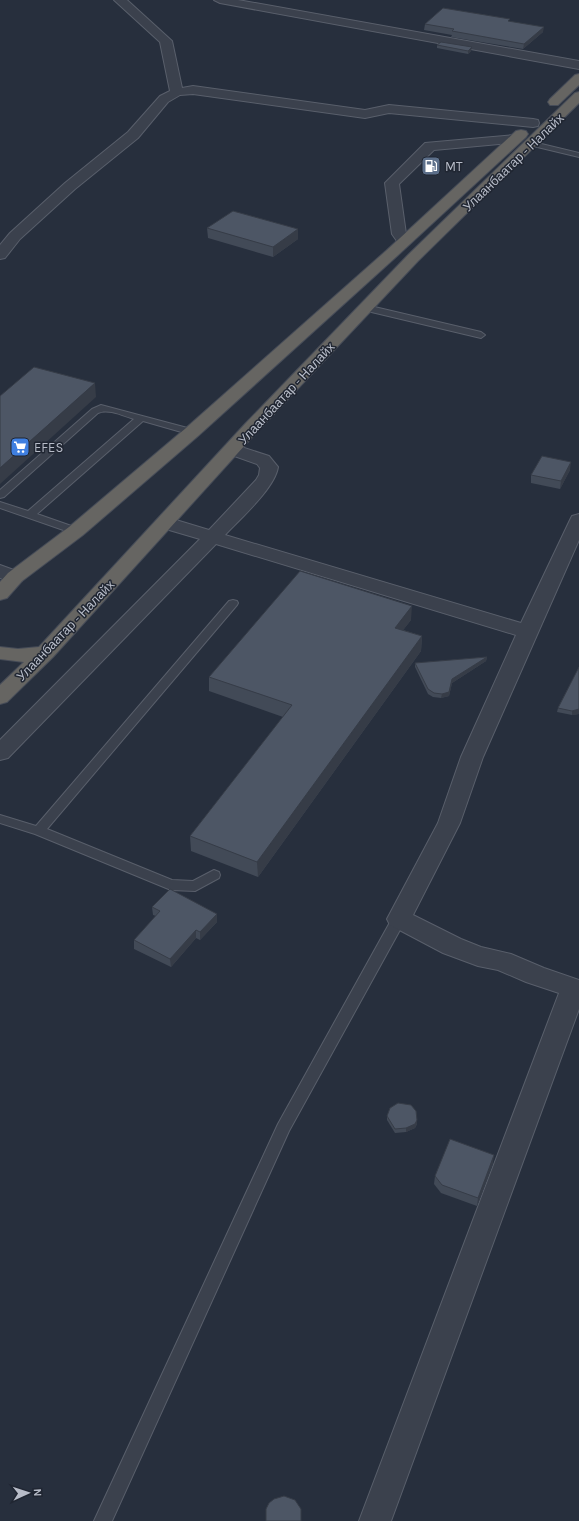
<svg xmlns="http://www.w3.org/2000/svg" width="579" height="1521" font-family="Karla,sans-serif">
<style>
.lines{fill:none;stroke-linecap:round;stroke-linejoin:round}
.service-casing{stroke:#595f6b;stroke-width:2}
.minor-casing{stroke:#595f6b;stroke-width:2}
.trunk-casing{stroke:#464c58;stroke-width:2}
.service{fill:#3b414d;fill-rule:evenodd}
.minor{fill:#3b414d;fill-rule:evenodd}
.trunk{fill:#666562;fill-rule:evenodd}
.wall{fill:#424a57}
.shaded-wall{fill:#363c47}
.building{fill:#4d5665;stroke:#363c47}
.labels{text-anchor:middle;stroke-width:3;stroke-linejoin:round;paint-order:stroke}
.far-street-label{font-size:13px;fill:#b7bcc8;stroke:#202632}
.far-poi-label{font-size:13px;fill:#b7bcc8;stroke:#202632;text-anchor:start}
</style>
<rect width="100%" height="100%" fill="#272f3d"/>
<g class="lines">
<defs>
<g id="service">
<path d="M529,141L579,153V157L529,145Z"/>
<path d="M366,305L481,332L485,335L481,338L363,310L362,308L363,306Z"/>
<path d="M101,405L195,430L197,432L192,435L143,421L37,514L80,529L81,531L80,533H72L0,508V502L28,511L134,419C124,416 108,408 98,413L4,497L0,498V490L92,409Z"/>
<path d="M233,600L237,601L238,603L237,605L47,829L172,880L193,881L214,870L219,872L220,875L219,878L195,891L171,890L35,834L0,823V815L36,826L229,601Z"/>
<path d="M399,914L404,915L406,919L289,1131L112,1521H94L278,1124L394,915Z"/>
</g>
<g id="minor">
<path d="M114,0H127L172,41L182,88L193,86L365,110L389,105L533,119L538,120L539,123L538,126L533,127L389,113L365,118L193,94L180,95L168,102L138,138L75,189L20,239L5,258L0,259V245L10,233L65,183L128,132L160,96L170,91L160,42Z"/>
<path d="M214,0H238L579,61V69L220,3Z"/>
<path d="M515,135L520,136L522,139L520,142L434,150L399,184L406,234L411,241L409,244L404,245L399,244L392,234L385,183L425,143Z"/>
<path d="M232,444L269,456L278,467C275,488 240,519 225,535L521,623L570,520L572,516L579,514V540L483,757L460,823L413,915L461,939L481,947L511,954L544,968L579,980V1009L391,1521H359L559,993L526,982L498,970L478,966L443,953L390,925L387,919L438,823L461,757L516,635L216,544L8,758L0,760V740L200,539L159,527L157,523L159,519L166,517L209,530L256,480L259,475L260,468L257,464L226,453L223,449L226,445Z"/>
<path d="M0,565L22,573L25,577L22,581L15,583L0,578Z"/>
</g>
<g id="trunk">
<path d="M579,74V85L558,105H550L548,102L550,99L575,75Z"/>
<path d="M579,92V103L418,261L257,432L53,657L7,702L0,704V685L24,662L0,659V647L18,649L39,647L245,424L408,255L575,93Z"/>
<path d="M521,130L526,131L528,134L526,137L397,256L198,436L83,535L22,581L7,598L0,600V582L8,573L69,527L186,428L387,250L516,131Z"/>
</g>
</defs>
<!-- service casing -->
<use href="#service" class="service-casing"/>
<!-- minor casing -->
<use href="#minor" class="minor-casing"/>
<!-- trunk casing -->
<use href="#trunk" class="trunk-casing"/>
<!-- service -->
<use href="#service" class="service"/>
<!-- minor -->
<use href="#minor" class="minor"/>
<!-- trunk -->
<use href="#trunk" class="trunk"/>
</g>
<!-- wall -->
<g class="wall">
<path d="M510,22L543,32L523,49L451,37L452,35L424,30L425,24Z"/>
<path d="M437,45L471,51L468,54L437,48Z"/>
<path d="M207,228L298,229V239L273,257L208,238Z"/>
<path d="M570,470L560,489L531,483V475Z"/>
<path d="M411,620L403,630L422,636L421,651L258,877L191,851L190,836L283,717L209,691V677Z"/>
<path d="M487,657L486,661L452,683L449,696L441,698L433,697L428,694L415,667V663Z"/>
<path d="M579,667V714L572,715L557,712L558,708Z"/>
<path d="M152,907L217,914V922L200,940L196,938L171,967L134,949V940L156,916L153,915Z"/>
<path d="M387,1116L417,1124L415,1128L406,1132L395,1133L387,1120Z"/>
<path d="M493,1163L477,1206L441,1193L434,1184L435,1176Z"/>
</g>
<!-- shaded-wall -->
<g class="shaded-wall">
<path d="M544,27L543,32L523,49L524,44Z"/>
<path d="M472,47L471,51L468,54V51Z"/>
<path d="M298,229V239L273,257V247Z"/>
<path d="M95,383L96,397L0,484V468Z"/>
<path d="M571,462L570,470L560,489L561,481Z"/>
<path d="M412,606L411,620L394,642L395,628Z"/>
<path d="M422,636L421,651L258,877L257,862Z"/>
<path d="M487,657L486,661L452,683L449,696L441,698L442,694L452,679Z"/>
<path d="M579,709V714L572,715V711Z"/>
<path d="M217,914V922L200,940V932Z"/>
<path d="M196,930V938L171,967L170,959Z"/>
<path d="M417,1120V1124L415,1128L406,1132V1128Z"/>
<path d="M494,1155L493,1163L477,1206L478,1198Z"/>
</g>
<!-- building -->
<g class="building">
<path d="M443,8L510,19L508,21L544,27L524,44L452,31L454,29L425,24Z"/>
<path d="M441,42L472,47L468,51L437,45Z"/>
<path d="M233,211L298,229L273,247L207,228Z"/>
<path d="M34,367L95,383L0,468V396Z"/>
<path d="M542,456L571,462L561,481L531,475Z"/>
<path d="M300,571L412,606L395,628L422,636L257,862L190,836L292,705L209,677Z"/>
<path d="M487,657L452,679L449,692L442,694L434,693L428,689L415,663Z"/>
<path d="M579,667V709L572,711L558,708Z"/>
<path d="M170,889L217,914L200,932L196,930L170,959L134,940L160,911L152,907Z"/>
<path d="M398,1103L411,1105L416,1111L417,1120L415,1124L406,1128L395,1129L387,1116L390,1108Z"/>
<path d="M450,1139L494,1155L478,1198L442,1185L435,1176Z"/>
<path d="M284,1496L295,1500L301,1509V1521H266V1509L269,1503L274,1499Z"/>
</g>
<!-- icons -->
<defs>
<symbol id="fuel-square" viewBox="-11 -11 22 22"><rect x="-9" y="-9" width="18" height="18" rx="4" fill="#5c6f8a" stroke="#202632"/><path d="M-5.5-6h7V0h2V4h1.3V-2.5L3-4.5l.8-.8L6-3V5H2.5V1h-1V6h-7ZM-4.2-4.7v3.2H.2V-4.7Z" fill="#fff"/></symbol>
<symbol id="supermarket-square" viewBox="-11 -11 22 22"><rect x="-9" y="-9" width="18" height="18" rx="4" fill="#3f7fe0" stroke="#202632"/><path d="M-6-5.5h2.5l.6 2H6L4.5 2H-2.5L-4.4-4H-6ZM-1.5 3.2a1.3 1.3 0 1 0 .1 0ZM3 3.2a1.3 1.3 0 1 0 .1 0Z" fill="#fff"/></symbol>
</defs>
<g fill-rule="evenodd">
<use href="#fuel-square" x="420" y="155" width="22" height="22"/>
<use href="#supermarket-square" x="9" y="436" width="22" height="22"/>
</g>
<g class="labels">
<!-- far-street labels -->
<g class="far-street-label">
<text transform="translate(513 162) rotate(-44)" y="5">Улаанбаатар - Налайх</text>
<text transform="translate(286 393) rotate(-47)" y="5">Улаанбаатар - Налайх</text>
<text transform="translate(65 630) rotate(-46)" y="5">Улаанбаатар - Налайх</text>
</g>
<!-- far-poi labels -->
<g class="far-poi-label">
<text x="445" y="171">MT</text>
<text x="34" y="452">EFES</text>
</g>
</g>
<!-- north arrow -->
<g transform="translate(28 1493) rotate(87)" stroke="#202632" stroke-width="3" paint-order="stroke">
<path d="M0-3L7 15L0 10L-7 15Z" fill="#b7bcc8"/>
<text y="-6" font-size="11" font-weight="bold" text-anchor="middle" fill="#b7bcc8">N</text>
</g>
</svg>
